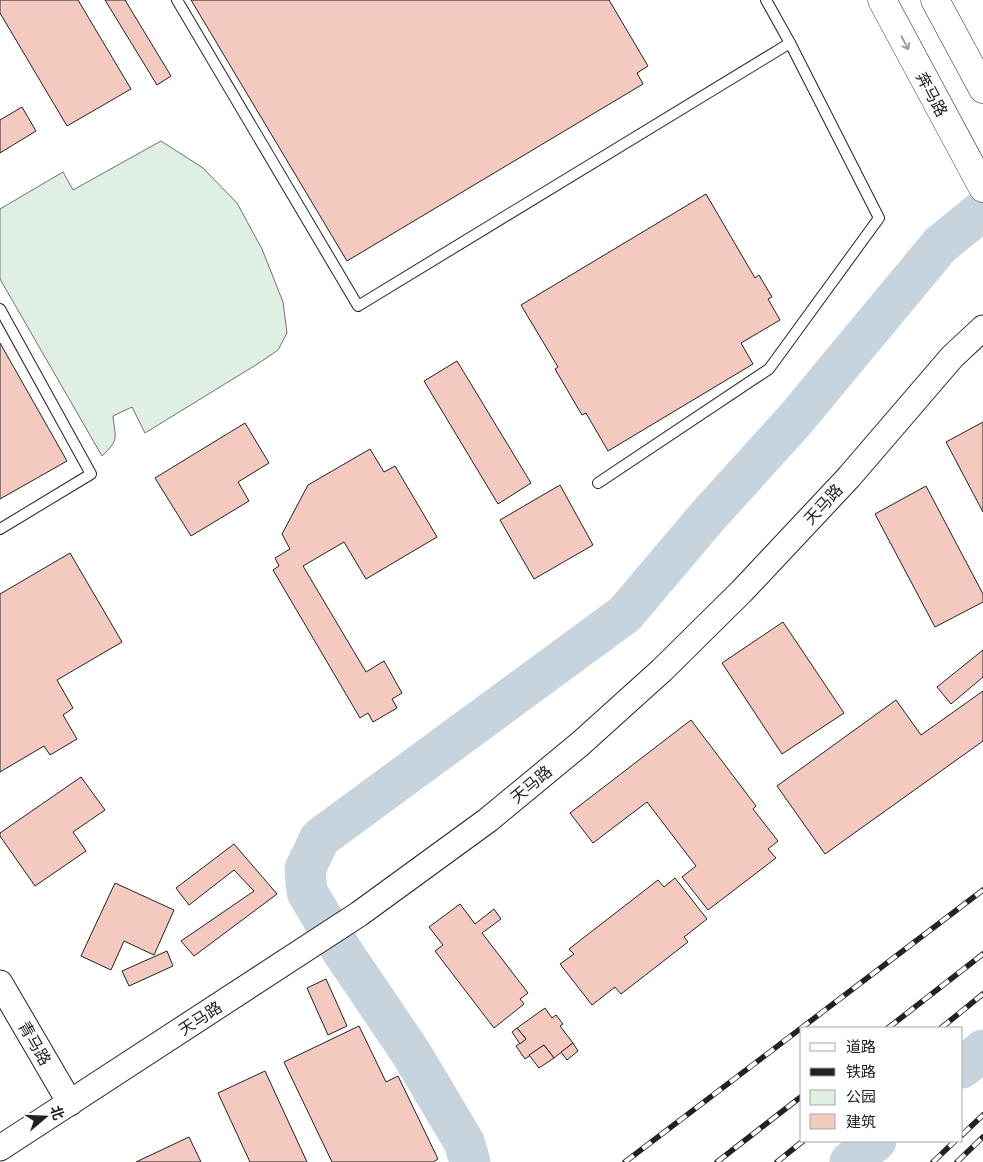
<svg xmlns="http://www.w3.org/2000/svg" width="983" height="1162" font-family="'PT Serif','Noto Sans SC',serif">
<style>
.green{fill:#e0efe3;stroke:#6f6f6f}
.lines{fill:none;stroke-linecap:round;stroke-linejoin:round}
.river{stroke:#c7d3dd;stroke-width:41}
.building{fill:#f3c9c0;stroke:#222}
.service-casing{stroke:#222;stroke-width:12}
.tertiary-casing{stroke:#222;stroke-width:27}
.primary-casing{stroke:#222;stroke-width:29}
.service{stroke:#fff;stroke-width:10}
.tertiary{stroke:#fff;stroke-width:25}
.primary{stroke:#fff;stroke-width:28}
.rail-casing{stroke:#222;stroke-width:5.5}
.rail{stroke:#fff;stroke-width:4;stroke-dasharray:11;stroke-linecap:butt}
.oneway{stroke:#9c9c9c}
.labels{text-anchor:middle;stroke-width:4;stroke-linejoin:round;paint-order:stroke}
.street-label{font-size:16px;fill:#222;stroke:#fff}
</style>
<rect width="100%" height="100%" fill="#fff"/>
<!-- green -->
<path class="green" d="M161,141L203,168L237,203L262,249L283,302L287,333L278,350L259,363L145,433L132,407L113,416C115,438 120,439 102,456L0,279V209L63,172L73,190Z"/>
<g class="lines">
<!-- river -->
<g class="river">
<path d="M962,1068L983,1050"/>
<path d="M470,1162L464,1142L411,1053L342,951L307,892L305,869L320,838L625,614L707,517L794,421L940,245L983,210"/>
<path d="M850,1162L876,1141"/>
</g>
</g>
<!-- building -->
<g class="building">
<path d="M0,0H78L131,89L67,126L0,13Z"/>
<path d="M105,0H125L171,76L157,85Z"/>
<path d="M191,0H609L648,66L637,73L643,84L347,261Z"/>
<path d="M22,107L36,131L0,153V120Z"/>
<path d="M706,194L755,278L759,275L772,297L768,299L780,320L741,343L753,364L608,451L586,413L582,415L555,369L558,367L521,305Z"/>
<path d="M0,343L67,461L0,499Z"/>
<path d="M457,361L531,483L498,504L424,381Z"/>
<path d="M983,422V512L946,442Z"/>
<path d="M245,423L269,463L238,482L249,501L191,536L155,478Z"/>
<path d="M370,449L384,472L395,466L437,537L366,579L344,542L303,566L366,672L384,661L402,693L392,699L397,708L373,722L368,713L360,718L273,570L279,566L275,558L290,549L282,534L308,485Z"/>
<path d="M560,485L593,545L534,579L500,520Z"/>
<path d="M926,486L983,594V602L935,627L875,514Z"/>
<path d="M70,553L122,642L57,680L73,708L63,715L77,739L50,755L44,746L0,772V594Z"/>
<path d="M783,622L844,713L782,754L722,663Z"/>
<path d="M983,650V677L951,704L937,687Z"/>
<path d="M983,691V741L825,854L777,786L896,700L921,735Z"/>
<path d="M691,720L756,806L753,809L778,841L768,849L776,858L708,910L682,877L696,866L647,802L593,843L570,813Z"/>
<path d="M81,777L105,810L73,832L86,851L35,886L0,836V833Z"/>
<path d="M234,844L277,894L194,956L181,941L254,891L234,870L189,905L176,888Z"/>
<path d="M675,878L707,919L684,937L688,942L621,994L615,987L592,1005L560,964L574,954L569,949L658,880L664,887Z"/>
<path d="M115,883L174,910L154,955L124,941L111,970L81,956Z"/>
<path d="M460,904L475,924L494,909L501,919L482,933L528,993L520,999L524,1004L494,1028L435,951L443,945L429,927Z"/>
<path d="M167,951L173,966L129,986L122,971Z"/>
<path d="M326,979L347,1026L328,1035L307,988Z"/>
<path d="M545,1008L552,1018L556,1015L563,1024L560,1026L573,1043L554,1058L544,1045L525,1059L516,1046L526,1039L517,1028Z"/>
<path d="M359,1026L386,1082L398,1076L438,1159L433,1162H332L284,1062Z"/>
<path d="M517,1028L526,1039L520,1044L512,1032Z"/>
<path d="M573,1043L578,1051L567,1060L561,1052Z"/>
<path d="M544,1045L554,1058L539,1068L529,1055Z"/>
<path d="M265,1071L307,1162H250L218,1093Z"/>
<path d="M189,1137L201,1162H136Z"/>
</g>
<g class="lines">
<defs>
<g id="service">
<path d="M177,0L358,306L790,43"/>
<path d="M0,309L91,474L0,529"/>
<path d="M598,483L769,369L879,218L790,43L766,0"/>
</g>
<g id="tertiary">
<path d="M0,983L70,1103"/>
<path d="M0,1148L359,914L488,820L580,744L662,670L742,591L849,477L952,357L983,328"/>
</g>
<g id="primary">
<path d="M882,0L983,188"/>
<path d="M935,0L983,89"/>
</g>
</defs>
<!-- service casing -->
<use href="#service" class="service-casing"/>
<!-- tertiary casing -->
<use href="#tertiary" class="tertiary-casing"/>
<!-- primary casing -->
<use href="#primary" class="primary-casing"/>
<!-- service -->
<use href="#service" class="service"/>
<!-- tertiary -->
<use href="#tertiary" class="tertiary"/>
<!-- primary -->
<use href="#primary" class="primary"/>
<defs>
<g id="rail">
<path d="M888,1028L983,954"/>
<path d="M941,1028L983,994"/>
<path d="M962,1135L983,1115"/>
<path d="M625,1162L983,890"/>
<path d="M717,1162L802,1096"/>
<path d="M777,1162L803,1141"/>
<path d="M933,1162L955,1141"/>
<path d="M957,1162L983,1137"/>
</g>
</defs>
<!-- rail casing -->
<use href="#rail" class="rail-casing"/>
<!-- rail -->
<use href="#rail" class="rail"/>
</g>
<!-- one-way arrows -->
<defs><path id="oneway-shaft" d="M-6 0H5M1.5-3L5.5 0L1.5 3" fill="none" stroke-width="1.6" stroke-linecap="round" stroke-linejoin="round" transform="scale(1.25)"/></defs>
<use class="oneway" href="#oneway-shaft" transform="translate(905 43) rotate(62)"/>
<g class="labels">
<!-- street labels -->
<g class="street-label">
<text transform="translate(932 94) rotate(62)" y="6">奔马路</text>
<text transform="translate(823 504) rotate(-47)" y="6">天马路</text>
<text transform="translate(531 784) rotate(-40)" y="6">天马路</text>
<text transform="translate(200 1018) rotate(-33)" y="6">天马路</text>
<text transform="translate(35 1043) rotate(60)" y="6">青马路</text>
</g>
</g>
<!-- legend -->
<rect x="800" y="1027" width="162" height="115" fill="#ffffff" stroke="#a7a7a7"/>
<rect x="810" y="1043" width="25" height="8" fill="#ffffff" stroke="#a7a7a7"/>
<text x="846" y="1052" font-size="15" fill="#222222">道路</text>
<rect x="810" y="1068" width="25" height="8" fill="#222222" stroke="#a7a7a7"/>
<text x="846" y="1077" font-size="15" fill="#222222">铁路</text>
<rect x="810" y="1090" width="25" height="15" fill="#e0efe3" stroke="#a7a7a7"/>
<text x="846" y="1102" font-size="15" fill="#222222">公园</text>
<rect x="810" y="1114" width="25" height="15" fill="#f3c9c0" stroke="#a7a7a7"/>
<text x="846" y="1127" font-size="15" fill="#222222">建筑</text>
<!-- north arrow -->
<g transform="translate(45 1117) rotate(71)" stroke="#ffffff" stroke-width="4" paint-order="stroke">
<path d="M0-4L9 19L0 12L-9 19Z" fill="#222222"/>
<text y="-8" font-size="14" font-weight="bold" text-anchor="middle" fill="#222222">北</text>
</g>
</svg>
